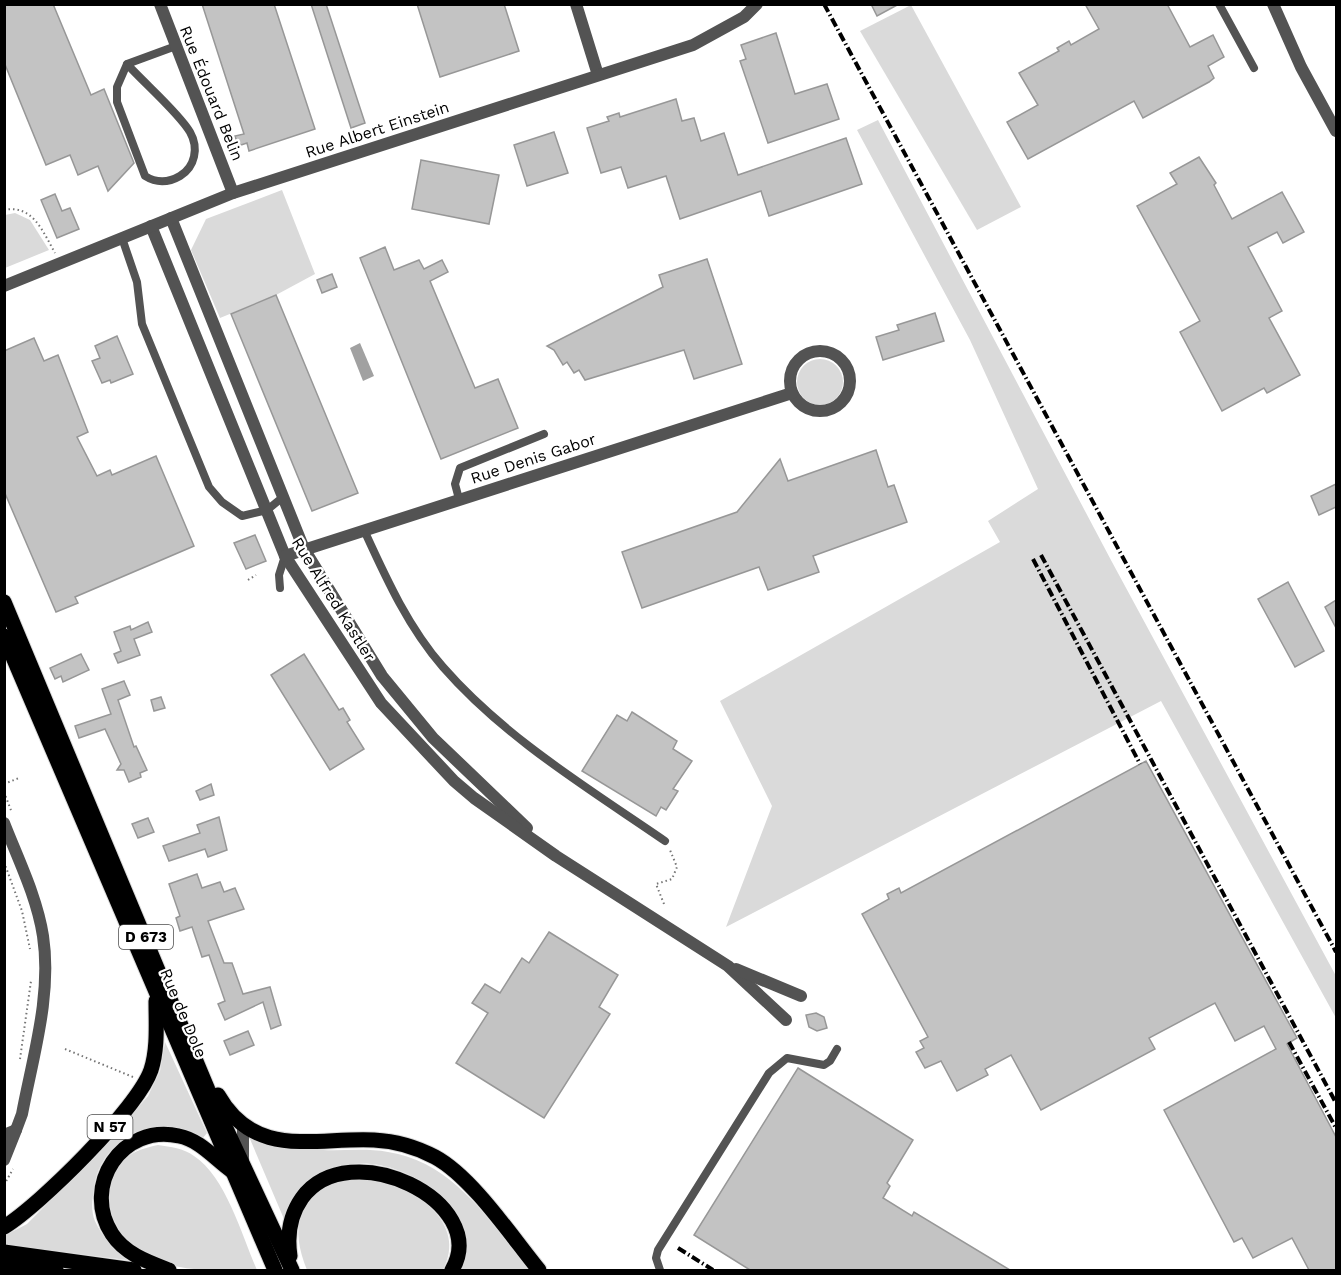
<svg xmlns="http://www.w3.org/2000/svg" width="1341" height="1275" font-family="'Work Sans',sans-serif">
<style>
.green{fill:#dadada}
.water{fill:#a1a1a1}
.building{fill:#c3c3c3;stroke:#979797;stroke-width:1.5}
.lines{fill:none;stroke-linecap:round;stroke-linejoin:round}
.primary-casing{stroke:#dbdbdb;stroke-width:17}
.path{stroke:#757575;stroke-width:2;stroke-dasharray:1.5 3;stroke-linecap:butt}
.service{stroke:#535353;stroke-width:8}
.minor{stroke:#535353;stroke-width:12}
.primary{stroke:#000;stroke-width:15}
.rail{stroke:#000;stroke-width:4;stroke-dasharray:9 3 1.5 3;stroke-linecap:butt}
.labels{text-anchor:middle;stroke-width:4.5;stroke-linejoin:round;paint-order:stroke}
.shield{fill:#fff;stroke:#4c4c4c;stroke-width:1.5}
.shield-label{font-size:15px;font-weight:bold;fill:#000}
.street-label{font-size:16px;fill:#000;stroke:#fff}
</style>
<rect width="100%" height="100%" fill="#fff"/>
<!-- green -->
<g class="green">
<path d="M911,5L1021,207L977,230L860,31Z"/>
<path d="M878,120L1112,562L1336,976V1018L1161,701L726,927L772,806L720,701L1000,542L988,521L1038,489L970,340L857,130Z"/>
<path d="M282,190L315,274L276,295L220,318L191,250L206,219Z"/>
<path d="M15,213L30,220L49,250L5,268V215Z"/>
<circle cx="820" cy="382" r="23"/>
<path d="M165,1042L207,1133L202,1139C159,1112 99,1137 94,1189C92,1199 91,1212 95,1221C102,1237 114,1249 127,1260L5,1245L4,1236L27,1224L108,1142L148,1096L160,1071Z"/>
<path d="M255,1137C278,1142 300,1149 323,1150C344,1151 366,1148 388,1152C454,1162 490,1222 529,1270H460C498,1197 333,1101 284,1219L250,1139Z"/>
<path d="M158,1145C171,1147 183,1148 194,1156C226,1177 242,1236 257,1270C221,1270 183,1273 149,1258C115,1242 91,1187 125,1159C135,1150 145,1148 158,1145Z"/>
<path d="M341,1179C352,1179 364,1178 374,1180C415,1187 468,1223 443,1270H307C290,1228 296,1197 341,1179Z"/>
</g>
<!-- water -->
<path class="water" d="M360,343L374,376L363,381L350,348Z"/>
<!-- building -->
<g class="building">
<path d="M4,4H53L91,95L104,89L134,163L108,191L98,166L78,175L70,155L46,165L4,62Z"/>
<path d="M202,4H274L315,129L249,151L247,143L238,146L235,136L244,134Z"/>
<path d="M311,4H326L365,123L351,128Z"/>
<path d="M417,4H504L519,51L440,77Z"/>
<path d="M871,4H899L877,16Z"/>
<path d="M1085,4H1167L1190,47L1213,35L1224,57L1208,66L1214,78L1209,82L1143,118L1134,101L1028,159L1007,122L1038,105L1019,73L1059,51L1057,48L1069,41L1071,45L1099,29Z"/>
<path d="M776,33L795,94L827,84L839,119L768,143L740,61L746,59L741,45Z"/>
<path d="M676,99L682,121L694,118L701,141L724,133L738,175L846,138L862,184L769,216L761,191L680,219L666,176L628,188L621,167L601,173L587,128L609,121L607,117L619,113L620,117Z"/>
<path d="M554,132L568,173L527,186L514,145Z"/>
<path d="M1199,157L1216,183L1214,185L1232,219L1282,192L1304,232L1283,243L1277,232L1248,247L1282,311L1269,318L1300,375L1267,393L1264,388L1222,411L1180,332L1200,321L1137,206L1177,184L1170,173Z"/>
<path d="M421,160L499,175L489,224L412,209Z"/>
<path d="M55,194L62,211L70,208L79,229L57,238L41,200Z"/>
<path d="M385,247L394,270L419,260L424,269L442,260L448,272L430,281L475,388L498,379L518,428L441,459L360,258Z"/>
<path d="M707,259L742,364L694,379L684,350L585,380L579,370L574,373L567,362L563,365L554,350L547,346L663,287L659,275Z"/>
<path d="M332,274L337,287L322,293L317,280Z"/>
<path d="M276,295L358,493L312,511L231,314Z"/>
<path d="M935,313L944,341L883,360L876,337L899,330L897,325Z"/>
<path d="M117,336L133,374L111,383L110,380L102,383L92,361L100,358L95,346Z"/>
<path d="M34,338L44,361L58,355L88,432L77,437L97,476L110,470L112,475L156,456L194,546L75,597L78,603L56,612L4,491V351Z"/>
<path d="M876,450L888,487L894,485L907,522L813,556L819,572L768,590L759,567L642,608L622,552L737,512L780,459L788,481Z"/>
<path d="M1336,484V507L1319,515L1311,496Z"/>
<path d="M255,535L266,561L246,569L234,543Z"/>
<path d="M1288,582L1324,651L1295,667L1258,599Z"/>
<path d="M1336,600V628L1325,607Z"/>
<path d="M148,622L152,632L134,639L140,655L118,663L114,654L121,651L114,632L130,626L131,630Z"/>
<path d="M81,654L89,670L63,682L61,676L55,679L50,668Z"/>
<path d="M304,654L339,710L343,708L350,720L347,722L364,749L330,770L271,675Z"/>
<path d="M124,681L130,695L118,700L134,747L136,746L147,770L140,773L141,777L129,782L124,770H117L121,764L105,729L79,738L75,726L111,714L102,689Z"/>
<path d="M161,697L165,708L154,711L151,700Z"/>
<path d="M632,712L677,741L673,749L692,761L673,789L678,791L666,810L661,807L656,816L582,771L617,715L627,721Z"/>
<path d="M1146,761L1297,1038L1287,1044L1336,1137V1270H1309L1292,1238L1253,1258L1242,1238L1234,1242L1164,1110L1276,1049L1264,1026L1235,1041L1215,1003L1149,1038L1155,1049L1041,1110L1011,1055L985,1069L988,1075L957,1091L941,1061L925,1068L916,1052L924,1048L920,1041L928,1037L862,914L889,899L887,894L899,888L901,893Z"/>
<path d="M211,784L214,795L200,800L196,791Z"/>
<path d="M219,817L227,850L208,857L205,849L169,861L163,846L200,833L197,825Z"/>
<path d="M148,818L154,832L138,838L132,824Z"/>
<path d="M197,874L202,888L220,882L224,892L235,888L244,909L208,921L224,963H232L243,994L270,987L281,1025L271,1029L263,1002L225,1020L218,1004L225,1001L209,955L202,957L192,927L180,931L176,918L180,916L169,884Z"/>
<path d="M549,932L618,975L599,1007L610,1014L544,1118L456,1063L488,1013L472,1003L485,984L500,993L522,958L529,963Z"/>
<path d="M816,1013L824,1017L827,1028L817,1031L809,1027L806,1015Z"/>
<path d="M248,1031L254,1045L230,1055L224,1041Z"/>
<path d="M798,1068L913,1140L887,1183L890,1186L883,1198L912,1216L914,1212L1010,1270H750L694,1235Z"/>
</g>
<g class="lines">
<defs>
<g id="primary">
<path d="M4,602L208,1090L292,1270"/>
<path d="M4,636L275,1270"/>
<path d="M218,1095C255,1160 314,1137 374,1140C394,1141 416,1147 435,1157C472,1177 512,1237 539,1270"/>
<path d="M4,1227C40,1205 138,1108 151,1070C158,1048 156,1024 156,1001"/>
<path d="M4,1252L134,1270"/>
<path d="M290,1256C287,1236 290,1215 302,1198C349,1133 492,1202 452,1270"/>
<path d="M4,1263L56,1270"/>
<path d="M169,1270C148,1262 125,1254 112,1234C81,1186 122,1123 179,1136C200,1140 215,1159 232,1171"/>
</g>
</defs>
<!-- primary casing -->
<use href="#primary" class="primary-casing"/>
<!-- path -->
<g class="path">
<path d="M4,210C33,204 43,232 55,253"/>
<path d="M248,580L256,575"/>
<path d="M4,784L19,778"/>
<path d="M4,792L12,813"/>
<path d="M4,862L22,911L30,949"/>
<path d="M664,904L656,884L672,879L677,867L670,850"/>
<path d="M65,1049L133,1077"/>
<path d="M20,1059L31,981"/>
<path d="M4,1185L13,1169"/>
</g>
<!-- service -->
<g class="service">
<path d="M1219,4L1254,68"/>
<path d="M127,64C143,82 179,113 190,132C199,148 195,167 180,176C168,183 156,183 145,176L117,102V87L127,64L176,46"/>
<path d="M122,238L137,282L142,324L209,487L222,502L242,516L267,510L283,497"/>
<path d="M459,499L455,484L460,468L544,434"/>
<path d="M364,530C386,578 408,627 443,667C505,738 588,788 665,841"/>
<path d="M280,588L279,575L285,556"/>
<path d="M660,1270L656,1258L658,1250L769,1073L787,1058L824,1065L830,1061L837,1049"/>
</g>
<!-- minor -->
<g class="minor">
<path d="M160,4L233,193"/>
<path d="M576,4L598,75"/>
<path d="M1273,4L1301,67L1336,131"/>
<path d="M171,218L304,549L382,676L433,738L527,828"/>
<path d="M151,226L285,556L381,703L454,781L474,798L556,856L728,966L786,1020"/>
<path d="M4,286L233,193L693,45L744,17L757,4"/>
<circle cx="820" cy="381" r="30"/>
<path d="M285,556L792,393"/>
<path d="M4,823C18,859 37,897 43,936C52,995 33,1056 22,1114L16,1130"/>
<path d="M736,969L801,996"/>
<path d="M243,1124V1161"/>
<path d="M4,1135L16,1130L4,1160"/>
</g>
<!-- primary -->
<use href="#primary" class="primary"/>
<!-- rail -->
<g class="rail">
<path d="M824,4L1336,952"/>
<path d="M1041,555L1336,1103"/>
<path d="M1033,559L1140,764"/>
<path d="M1289,1042L1336,1128"/>
<path d="M678,1248L713,1270"/>
</g>
</g>
<g class="labels">
<!-- shield labels -->
<g class="shield">
<rect x="119" y="925" width="54" height="24" rx="4.5"/>
<rect x="87.5" y="1115" width="45" height="24" rx="4.5"/>
</g>
<g class="shield-label">
<text x="146" y="942">D 673</text>
<text x="110" y="1132">N 57</text>
</g>
<!-- street labels -->
<g class="street-label">
<text transform="translate(212 93) rotate(68)" y="6">Rue Édouard Belin</text>
<text transform="translate(377 129) rotate(-18)" y="6">Rue Albert Einstein</text>
<text transform="translate(533 458) rotate(-18)" y="6">Rue Denis Gabor</text>
<text transform="translate(334 599) rotate(58)" y="6">Rue Alfred Kastler</text>
<text transform="translate(184 1013) rotate(67)" y="6">Rue de Dole</text>
</g>
</g>
<!-- border -->
<rect width="1341" height="1275" fill="none" stroke="#000000" stroke-width="12"/>
</svg>
